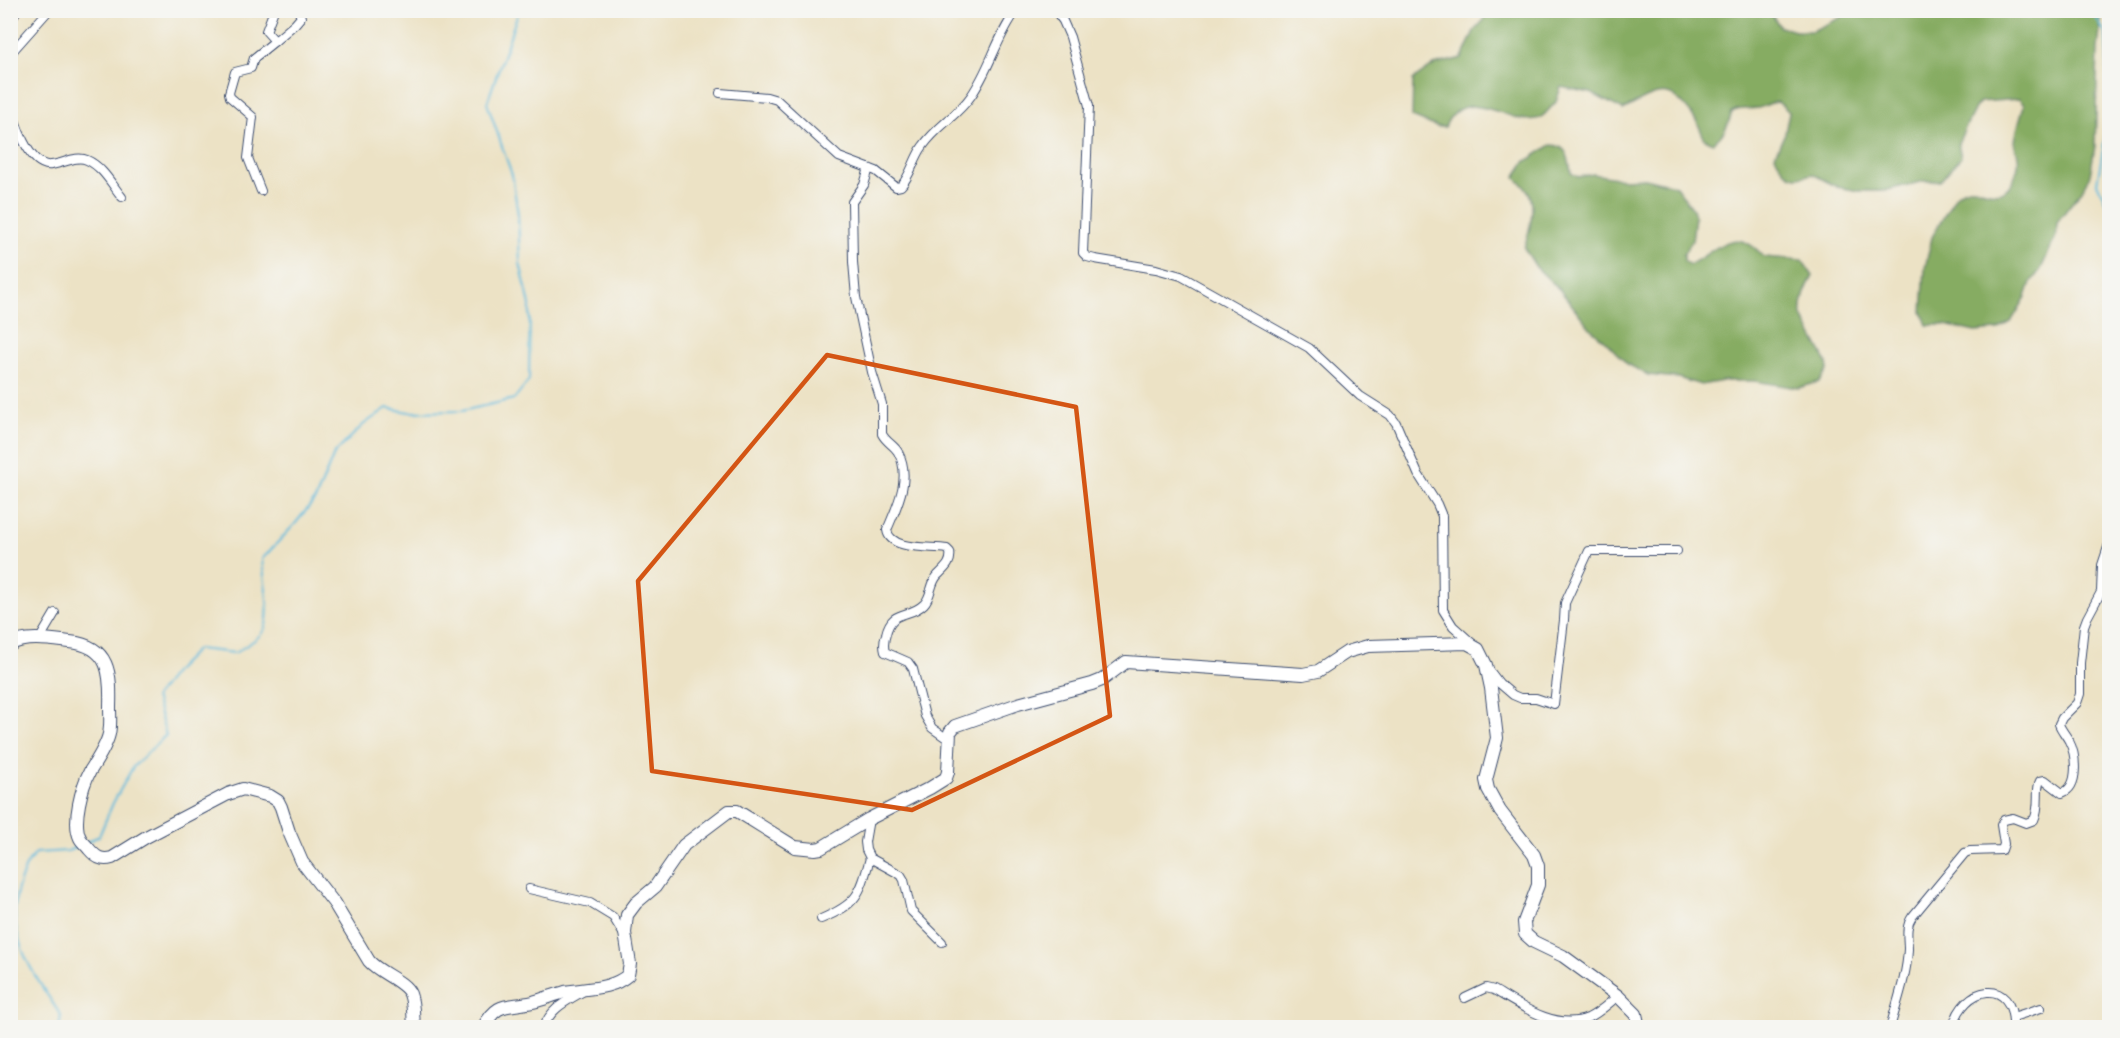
<svg xmlns="http://www.w3.org/2000/svg" width="2120" height="1038" font-family="'Gochi Hand',sans-serif">
<style>
.forest{fill:#86ac62;stroke:#506e60;stroke-width:1.5}
.lines{fill:none;stroke-linecap:round;stroke-linejoin:round}
.stream{stroke:#5fbadd;stroke-width:2}
.street-casing{stroke:#3a4a6d;stroke-width:10}
.secondary-casing{stroke:#3a4a6d;stroke-width:14}
.street{stroke:#fff;stroke-width:8}
.secondary{stroke:#fff;stroke-width:12}
.marked{fill:none;stroke:#d45514;stroke-width:4.5;stroke-linejoin:round}
</style>
<rect width="100%" height="100%" fill="#f6f6f2"/>
<filter id="ink" filterUnits="userSpaceOnUse"><feTurbulence type="fractalNoise" baseFrequency=".0167" numOctaves="2"/><feDisplacementMap in="SourceGraphic" scale="12" xChannelSelector="R" yChannelSelector="G"/><feConvolveMatrix kernelMatrix="1 2 1 2 8 2 1 2 1" color-interpolation-filters="sRGB"/></filter>
<filter id="wash" filterUnits="userSpaceOnUse"><feTurbulence type="fractalNoise" baseFrequency=".008" numOctaves="4" result="noise"/><feDisplacementMap in="SourceGraphic" scale="24" xChannelSelector="R" yChannelSelector="G"/><feGaussianBlur stdDeviation="1.35" result="paint"/><feColorMatrix in="noise" values="0 0 0 0 0 0 0 0 0 0 0 0 0 0 0 0 0 1.4 0 .05"/><feComposite in="paint" operator="in"/></filter>
<g filter="url(#wash)">
<rect width="100%" height="100%" fill="#ece2c5"/>
<!-- forest -->
<g class="forest">
<path d="M1865,10H2097L2100,14L2101,21L2098,49L2095,146L2090,175L2082,190L2057,222L2056,236L2041,269L2031,282L2026,297L2011,322L1998,330L1975,332L1945,325H1927L1922,312L1925,268L1932,237L1956,195C1974,178 1983,197 2001,192C2012,189 2020,168 2018,156C2017,151 2015,147 2015,142C2016,130 2021,116 2024,105L2019,99L1980,102L1975,108L1958,143L1961,157L1940,181H1925L1883,191H1860L1837,187L1813,174C1808,175 1802,177 1797,177C1786,177 1779,164 1775,155L1785,133L1789,112C1772,95 1776,104 1758,108C1748,110 1741,107 1732,112C1728,125 1725,134 1713,143L1705,139C1701,133 1700,127 1697,122C1670,82 1660,90 1623,110L1591,93L1561,87L1556,102L1541,118C1533,120 1525,121 1517,118C1491,110 1459,92 1445,127H1437L1412,117L1413,80L1434,65L1462,58L1474,31L1484,20L1486,11H1772L1771,14L1780,27L1796,31H1812L1848,14Z"/>
<path d="M1551,145C1568,145 1569,159 1571,173L1578,177L1593,174L1622,179L1645,178L1676,186L1693,209L1695,216L1692,241L1684,253V260L1689,265C1719,249 1734,223 1764,257L1802,260L1813,276C1806,288 1800,301 1802,316L1827,363L1828,370L1819,382L1798,388L1754,381H1723L1701,385L1678,378L1648,375L1627,364L1606,342L1591,329L1560,290L1536,267L1524,248C1529,233 1537,206 1528,191C1525,186 1519,181 1515,177L1525,162Z"/>
</g>
<g class="lines">
<!-- stream -->
<g class="stream">
<path d="M2091,10L2106,34L2108,77L2106,133L2097,183L2107,205H2110"/>
<path d="M87,842L99,836L113,803L133,767L166,735L155,697L177,669L197,649L235,653C243,647 256,641 262,633C274,618 263,578 262,559L295,524L316,498L334,454L363,425L387,408L409,412L462,411L514,399L529,380L530,305L520,263L518,214L512,175L487,103L519,10"/>
<path d="M59,1028L61,1016C35,975 3,936 19,885C24,871 25,864 36,853L68,851L79,846"/>
</g>
</g>
</g>
<g filter="url(#ink)">
<g class="lines">
<defs>
<g id="street">
<path d="M1055,10L1063,21L1070,37L1089,106L1083,253L1087,257L1095,259L1156,269L1181,276L1309,348L1360,396L1390,415L1396,423L1418,474L1437,504L1442,516L1443,610L1453,626L1473,644"/>
<path d="M10,21L17,10"/>
<path d="M275,41L295,24L301,17L298,10"/>
<path d="M10,54L49,10"/>
<path d="M720,93L767,97L777,100L839,157L876,171L896,187L901,186C911,175 914,158 923,146C936,127 958,115 971,96C990,69 997,36 1017,10"/>
<path d="M10,103C14,120 29,168 51,165C63,164 76,155 87,160C103,167 112,185 122,197"/>
<path d="M869,168L864,185L852,202L853,262L856,297L872,372L882,404V434C886,442 894,445 898,452C912,478 897,506 887,530C890,551 930,546 947,549L950,552C952,563 945,568 938,575C930,583 932,596 924,604C909,619 892,608 886,634C884,640 883,645 885,652L908,662L913,669L925,716L932,728L949,740"/>
<path d="M261,191L248,158L253,117L230,97L229,93L235,72L251,68L254,58L275,41L266,31L274,10"/>
<path d="M39,640L55,613"/>
<path d="M1489,670L1499,683L1513,695L1520,698H1536L1554,704L1564,620L1565,603L1589,551H1677"/>
<path d="M869,819L865,842L866,850L870,858L901,875L904,880L911,911L942,942"/>
<path d="M529,889L590,903L613,917L624,935"/>
<path d="M821,919C857,904 860,895 870,858"/>
<path d="M1465,998L1486,988L1494,990C1521,1006 1556,1031 1588,1018C1599,1013 1609,1003 1618,996"/>
<path d="M2013,1017L2041,1008"/>
<path d="M544,1028C549,1009 567,1001 582,992"/>
<path d="M1890,1028C1897,1002 1907,975 1908,949C1908,938 1905,927 1912,917L1965,853L1970,851L2002,850L2004,844L2001,825L2004,820L2013,818L2026,823L2034,820C2041,805 2035,790 2040,781L2045,780L2062,793C2080,787 2076,754 2069,741C2066,735 2061,730 2059,724L2062,718L2077,703L2080,694V663L2084,626L2087,618L2101,592L2102,565L2110,541"/>
<path d="M1953,1028C1962,985 2015,975 2013,1028"/>
</g>
<g id="secondary">
<path d="M10,645C25,635 53,640 70,642C110,646 111,674 110,707C110,716 111,725 109,734C106,747 97,760 90,771C82,786 72,822 80,838C82,842 87,846 89,849C96,857 101,861 112,858L146,837L228,794L243,789L270,796L278,801L281,807L289,832L302,862L334,903L369,961C379,973 405,981 410,994C414,1004 413,1017 414,1028"/>
<path d="M483,1028C498,1000 507,1008 533,1002C544,999 554,995 565,992C586,988 611,990 628,975L630,964L625,933L627,915L636,903L655,887L684,845L729,811H737L795,847L815,849L821,848L869,819L930,788L946,778L948,772L950,732L955,726L1018,704L1092,684L1102,680L1126,662L1303,674L1318,671L1347,652L1368,646L1467,643L1478,649L1486,665L1491,688L1497,738L1486,780L1488,789L1500,811L1534,855L1538,866V885L1524,922L1525,934L1534,942L1563,956L1618,996L1636,1014L1639,1028"/>
</g>
</defs>
<!-- street casing -->
<use href="#street" class="street-casing"/>
<!-- secondary casing -->
<use href="#secondary" class="secondary-casing"/>
<!-- street -->
<use href="#street" class="street"/>
<!-- secondary -->
<use href="#secondary" class="secondary"/>
</g>
</g>
<!-- marked area -->
<path class="marked" d="M827,355L1076,407L1110,716L912,810L652,771L638,581Z"/>
<!-- margin -->
<rect width="2120" height="1038" fill="none" stroke="#f6f6f2" stroke-width="36"/>
</svg>
